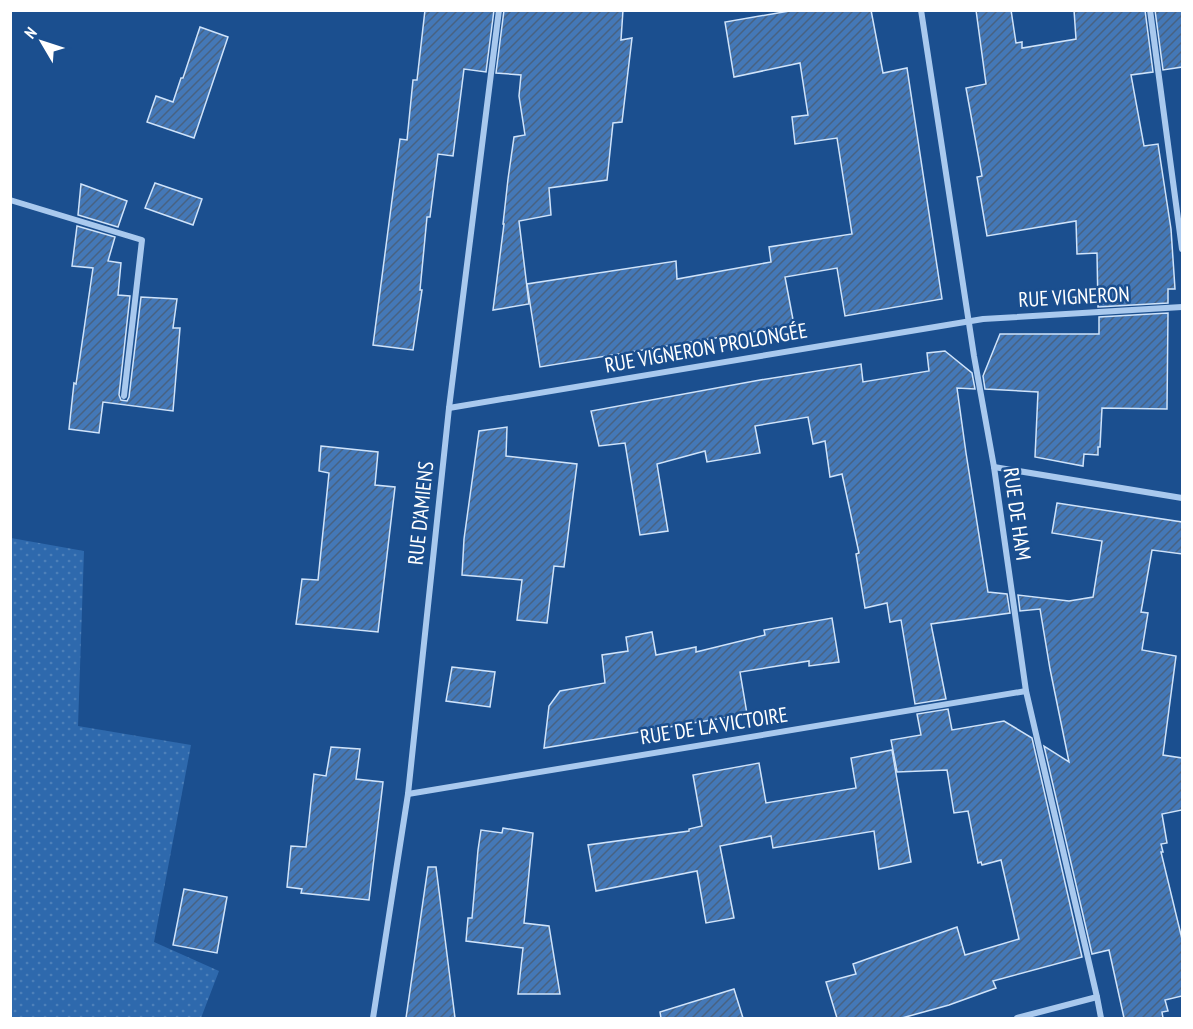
<svg xmlns="http://www.w3.org/2000/svg" width="1193" height="1029" font-family="'PT Sans Narrow',sans-serif">
<style>
.park{fill:url(#park-dots)}
.building{fill:url(#building-hatch);stroke:#cfe3fa;stroke-width:1.5}
.lines{fill:none;stroke-linecap:round;stroke-linejoin:round}
.minor{stroke:#a9c9ee;stroke-width:6}
.labels{text-anchor:middle;stroke-width:5;stroke-linejoin:round;paint-order:stroke}
.street-label{font-size:21px;fill:#fff;stroke:#1b4f8f}
</style>
<defs>
<pattern id="park-dots" width="8" height="8" patternUnits="userSpaceOnUse" patternTransform="scale(1.5)"><rect width="8" height="8" fill="#2e69ad"/><path d="M2 2h.1M6 6h.1" fill="none" stroke="#4d80b9" stroke-width="1.8" stroke-linecap="round"/></pattern>
<pattern id="building-hatch" width="6" height="6" patternUnits="userSpaceOnUse" patternTransform="scale(1.5)"><rect width="6" height="6" fill="#4478b7"/><path d="M-1 1l2-2M0 6l6-6M5 7l2-2" fill="none" stroke="#486282"/></pattern>
</defs>
<rect width="100%" height="100%" fill="#1b4f8f"/>
<!-- park -->
<path class="park" d="M11,538L84,551L78,726L191,745L154,942L219,971L201,1018H11Z"/>
<!-- building -->
<g class="building">
<path d="M425,10H494L486,72L464,69L453,156L438,154L430,217H427L420,290H422L413,350L373,345L400,139L407,140L413,80H417Z"/>
<path d="M504,10H623L621,40L632,38L622,122L613,123L607,180L549,188L551,215L519,221L529,304L493,310L504,224H503L508,179L514,137L525,135L519,96L521,75L496,73Z"/>
<path d="M795,10H871L883,73L907,68L942,299L845,316L837,268L785,277L794,325L540,367L527,284L676,261L677,279L771,262L769,247L852,234L837,138L795,144L792,117L808,115L800,63L734,77L725,22Z"/>
<path d="M976,10H1011L1016,43L1022,42V48L1076,39L1074,10H1145L1153,72L1131,75L1144,146L1158,144L1171,229L1175,289H1168V303L1098,307L1097,253L1077,254L1076,221L987,236L977,177L982,176L966,88L986,84Z"/>
<path d="M1155,10H1182V67L1163,70Z"/>
<path d="M200,27L228,37L194,138L147,122L156,96L173,102L181,78H183Z"/>
<path d="M155,183L202,199L193,225L145,208Z"/>
<path d="M81,184L127,201L118,227L78,215Z"/>
<path d="M77,226L115,237L108,261L121,263L118,295L130,296L119,395L121,400L127,401L129,397L141,297L177,299L173,328H180L173,411L103,402L99,433L69,429L74,383L76,384L93,268L72,266Z"/>
<path d="M1168,313L1167,409L1102,408L1100,447H1098V455L1084,454L1083,466L1035,457L1038,392L985,389L983,376L1000,334H1099V317Z"/>
<path d="M945,351L972,373L975,389L957,388L966,453L988,592L1007,594L1010,613L931,624L946,699L915,704L901,620L890,622L887,603L865,608L856,554L859,553L842,474L830,477L825,441L813,444L808,417L755,426L760,453L707,462L705,451L657,464L668,531L640,535L625,443L599,446L591,411L760,380L861,364L863,382L929,371L927,353Z"/>
<path d="M507,427L506,456L577,464L564,567L554,566L547,623L517,620L522,580L462,575L464,539L479,431Z"/>
<path d="M321,446L378,452L375,485L395,487L378,632L296,624L302,579L318,580L329,473L319,471Z"/>
<path d="M1057,503L1182,522V554L1152,550L1141,612L1148,613L1142,650L1176,656L1163,755L1182,758V810L1162,814L1167,843L1161,844L1163,852H1161L1182,939V996L1165,1000L1168,1011L1162,1012L1163,1018H1124L1109,950L1092,954L1044,746L1069,762L1050,669L1040,609L1020,611L1018,595L1069,601L1093,597L1102,541L1052,533Z"/>
<path d="M832,618L839,662L809,666V661L740,672L747,714L544,748L549,706L560,691L605,683L602,655L628,651L626,637L652,632L656,655L696,647V652L765,635L764,630Z"/>
<path d="M452,667L495,672L490,707L446,701Z"/>
<path d="M948,709L952,730L1004,721L1032,738L1082,957L993,981L996,988L949,1005L902,1018H837L826,982L856,974L853,964L957,927L965,955L1019,939L1001,860L982,865L981,862L978,863L968,811L954,813L947,770L897,772L891,740L921,735L917,714Z"/>
<path d="M331,747L360,749L356,779L383,782L369,900L301,893L302,889L287,887L291,846L306,847L314,774L326,776Z"/>
<path d="M892,750L911,862L879,869L874,831L773,848L771,836L720,846L734,918L706,923L697,871L596,891L588,845L689,831V829L702,826L693,775L759,763L766,803L856,788L851,758Z"/>
<path d="M503,828L533,833L524,923L549,926L560,994H518L523,948L466,941L468,918H472L478,850L481,830L502,833Z"/>
<path d="M428,867H436L455,1018H406Z"/>
<path d="M184,889L227,897L217,953L173,945Z"/>
<path d="M734,989L743,1018H661L660,1012Z"/>
</g>
<g class="lines">
<!-- minor -->
<g class="minor">
<path d="M921,10L974,356L994,467L1026,691L1097,997L1101,1018"/>
<path d="M1150,10L1182,249"/>
<path d="M10,200L142,240L124,396"/>
<path d="M449,408L983,319L1182,307"/>
<path d="M994,467L1182,498"/>
<path d="M408,794L1026,691"/>
<path d="M373,1018L408,794L449,408L499,10"/>
<path d="M1017,1018L1097,997"/>
</g>
</g>
<g class="labels">
<!-- street labels -->
<g class="street-label">
<text transform="translate(1074 297) rotate(-3)" y="7">RUE VIGNERON</text>
<text transform="translate(706 348) rotate(-10)" y="7">RUE VIGNERON PROLONGÉE</text>
<text transform="translate(421 513) rotate(-84)" y="7">RUE D'AMIENS</text>
<text transform="translate(1017 514) rotate(82)" y="7">RUE DE HAM</text>
<text transform="translate(714 726) rotate(-9)" y="7">RUE DE LA VICTOIRE</text>
</g>
</g>
<!-- border -->
<rect width="1193" height="1029" fill="none" stroke="#ffffff" stroke-width="24"/>
<!-- north arrow -->
<g transform="translate(42 42) rotate(309)" stroke="#1b4f8f" stroke-width="4.5" paint-order="stroke">
<path d="M0-4.5L10 22L0 15L-10 22Z" fill="#ffffff"/>
<text y="-9" font-size="16" font-weight="bold" text-anchor="middle" fill="#ffffff">N</text>
</g>
</svg>
